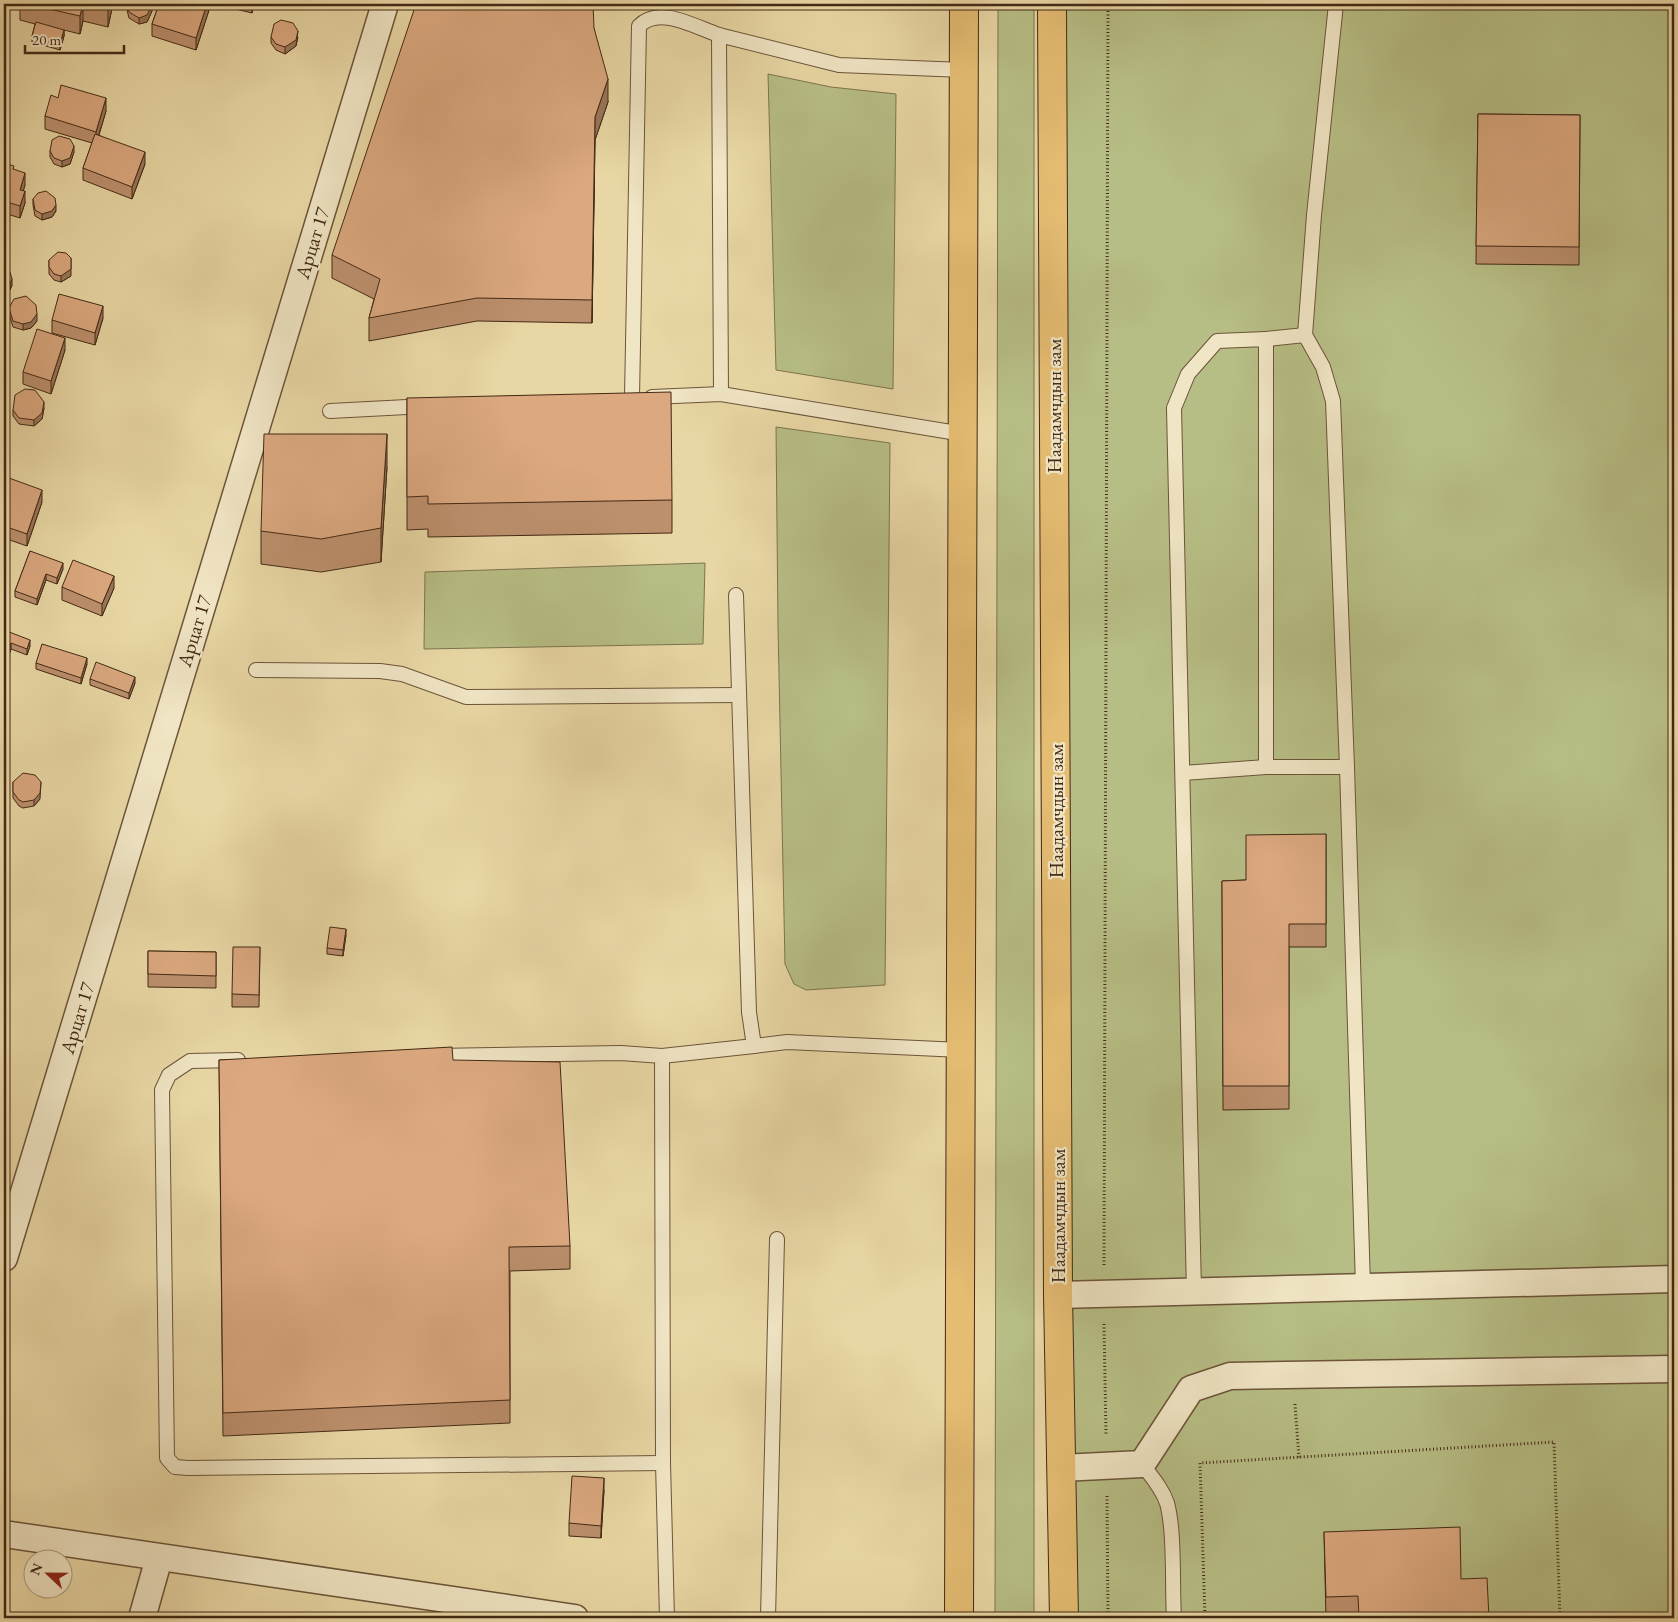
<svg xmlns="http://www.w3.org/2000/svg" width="1678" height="1622" font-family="'EB Garamond',serif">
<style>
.green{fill:#b7be85;stroke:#7d744d}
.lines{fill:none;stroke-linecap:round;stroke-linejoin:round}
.service-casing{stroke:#6c5439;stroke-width:16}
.minor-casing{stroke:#6c5439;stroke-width:29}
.trunk-casing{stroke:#432915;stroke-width:30}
.path{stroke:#432915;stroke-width:3;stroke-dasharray:1 2.5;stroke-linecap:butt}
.service{stroke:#f0e5c4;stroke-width:14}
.minor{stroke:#f0e5c4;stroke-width:26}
.trunk{stroke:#e4bc72;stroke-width:28}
.wall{fill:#bc906d;stroke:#432915}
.shaded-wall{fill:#997659;stroke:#432915}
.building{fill:#dba87f;stroke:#432915}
.labels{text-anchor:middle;stroke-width:4.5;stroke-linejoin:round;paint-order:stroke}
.street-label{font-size:20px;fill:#432915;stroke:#f0e5c4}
</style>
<rect width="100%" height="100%" fill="#e8d7a4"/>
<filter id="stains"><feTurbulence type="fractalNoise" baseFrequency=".004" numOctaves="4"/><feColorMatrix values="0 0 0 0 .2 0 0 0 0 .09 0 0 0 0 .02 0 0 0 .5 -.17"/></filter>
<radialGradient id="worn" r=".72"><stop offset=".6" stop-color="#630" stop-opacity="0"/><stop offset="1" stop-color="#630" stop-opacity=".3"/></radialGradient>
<!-- green -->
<g class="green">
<path d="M998,4H1034V1618H995Z"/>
<path d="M1047,4H1674V1618H1074Z"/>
<path d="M768,74L831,87L896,94L893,389L776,370Z"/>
<path d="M776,427L890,443L885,985L806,990L794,984L785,964L778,626Z"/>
<path d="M705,563L703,644L424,649L425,572Z"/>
</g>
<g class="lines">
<defs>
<g id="service">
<path d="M1336,4L1314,215L1305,335L1323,367L1333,401L1347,767"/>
<path d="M1266,339L1305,335"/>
<path d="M721,394L719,35L839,65L963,70"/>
<path d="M632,397L639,26C659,5 695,27 719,35"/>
<path d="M652,397L721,394L963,434"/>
<path d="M330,411L426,406"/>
<path d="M736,595L749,1012L754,1046L787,1042L961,1050"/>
<path d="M256,670L380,671L402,674L466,697L739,695"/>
<path d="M1183,773L1266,767"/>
<path d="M434,1056L621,1053L662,1056L663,1463L667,1618"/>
<path d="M662,1056L754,1046"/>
<path d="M238,1060L190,1061L169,1075L162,1090L167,1458L175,1467L188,1468L663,1463"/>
<path d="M1194,1292L1174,408L1188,374L1217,341L1266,339V767H1347L1363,1286"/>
<path d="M1142,1464C1151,1476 1162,1488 1167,1503C1175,1532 1172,1586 1174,1618"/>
<path d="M768,1618L777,1239"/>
</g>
<g id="minor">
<path d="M4,1258L385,4"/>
<path d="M1058,1295L1674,1279"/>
<path d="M1061,1468L1142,1464L1191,1389L1230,1376L1674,1369"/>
<path d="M4,1534L575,1618"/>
<path d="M142,1618L159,1558"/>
</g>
<g id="trunk">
<path d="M1052,4L1058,1295L1064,1618"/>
<path d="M959,1618L964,4"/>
</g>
</defs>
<!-- service casing -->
<use href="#service" class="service-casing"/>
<!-- minor casing -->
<use href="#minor" class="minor-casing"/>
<!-- trunk casing -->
<use href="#trunk" class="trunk-casing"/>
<!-- path -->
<g class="path">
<path d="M1104,1265L1108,4"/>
<path d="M1104,1324L1106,1435"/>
<path d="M1295,1404L1299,1458"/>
<path d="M1107,1496L1108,1618"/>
<path d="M1205,1618L1200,1463L1554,1442L1560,1618"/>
</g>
<!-- service -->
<use href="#service" class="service"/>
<!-- minor -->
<use href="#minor" class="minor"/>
<!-- trunk -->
<use href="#trunk" class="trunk"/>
</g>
<!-- wall -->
<g class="wall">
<path d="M20,4H113L108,27L83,21L80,34L64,30V36L60,50L32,42V36L35,24L20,20Z"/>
<path d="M127,4L152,11L147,22L139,24L129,18L127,10Z"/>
<path d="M159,4H211L196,50L152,36V24Z"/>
<path d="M215,4H254L252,13Z"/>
<path d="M594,28L608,102L595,140L592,323L477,321L369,341V318L374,299L332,278V255Z"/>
<path d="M271,37H298L296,46L285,54L276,50L271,43Z"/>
<path d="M58,98L106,111L99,135L145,164L132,199L83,180V168L92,143L45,129V116Z"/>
<path d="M1478,114L1580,115L1579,265L1476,264Z"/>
<path d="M50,151L74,152L70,164L62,167L54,164L50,157Z"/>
<path d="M4,163L14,169L25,185L23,191L25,203L20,218L4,213Z"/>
<path d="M33,199L56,211L52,217L42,220L35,216L33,205Z"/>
<path d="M49,260L71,276L61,282L54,280L49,274Z"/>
<path d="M4,270L12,285L10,290H4Z"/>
<path d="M9,308L37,321L31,328L23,330L13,327L9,314Z"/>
<path d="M103,318L95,345L52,333V320Z"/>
<path d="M65,350L51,394L23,384V372Z"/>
<path d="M407,398L672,500V533L428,537V529L407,530Z"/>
<path d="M44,408L42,419L34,426L19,424L13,416V410Z"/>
<path d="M387,467L381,562L321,572L261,564V531Z"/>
<path d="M4,493L42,502L27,546L4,538Z"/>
<path d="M30,551L63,569L57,584L46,580L37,605L15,597V591Z"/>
<path d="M62,587L114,588L102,616L62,600Z"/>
<path d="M4,630L30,646L27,655L11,649L4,669Z"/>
<path d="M36,663L87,664L81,684L36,669Z"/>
<path d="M90,679L135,683L129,699L90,685Z"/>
<path d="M13,782L40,799L34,806L23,808L19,806L13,798Z"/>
<path d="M1326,834V947H1289V1109L1223,1110L1222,881L1246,880Z"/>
<path d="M346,935L343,956L327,954V948Z"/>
<path d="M260,947L259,1007H232V994Z"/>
<path d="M148,951L216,952V988L148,987Z"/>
<path d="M219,1060H453L570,1246V1269L510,1271V1423L223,1436Z"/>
<path d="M604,1490L601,1538L569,1536V1523Z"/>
<path d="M1324,1532L1461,1579L1489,1618H1326Z"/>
</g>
<!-- shaded-wall -->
<g class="shaded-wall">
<path d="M83,4V21L80,34V16Z"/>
<path d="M109,4H113L108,27V9Z"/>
<path d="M207,4H211L196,50V38Z"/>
<path d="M252,4H254L252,13Z"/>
<path d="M152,5V11L147,22L139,24V18Z"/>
<path d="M64,30V36L60,50V44Z"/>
<path d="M298,31L296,46L285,54V47Z"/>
<path d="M608,79V102L595,140L592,323L595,117Z"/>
<path d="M106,98V111L96,144V132Z"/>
<path d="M74,146V152L70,164L62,167V161Z"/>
<path d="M145,152V164L132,199V187Z"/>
<path d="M25,173V185L20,202V190Z"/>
<path d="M25,191V203L20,218V206Z"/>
<path d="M56,205V211L52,217L42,220V214Z"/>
<path d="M71,258V276L61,282V276Z"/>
<path d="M12,279V285L10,290V284Z"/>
<path d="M103,306V318L95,345V333Z"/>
<path d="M37,314V321L31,328L23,330V324Z"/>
<path d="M65,338V350L51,394V381Z"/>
<path d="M44,402V408L42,419L34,426V420Z"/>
<path d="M387,434V467L381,562V528Z"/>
<path d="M42,490V502L27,546V534Z"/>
<path d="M63,563V569L57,584V578Z"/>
<path d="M46,574V580L37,605V599Z"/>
<path d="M114,576V588L102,616V604Z"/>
<path d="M30,640V646L27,655V649Z"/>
<path d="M11,643V649L4,669V662Z"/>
<path d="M87,658V664L81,684V678Z"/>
<path d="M135,677V683L129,699V693Z"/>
<path d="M41,782L40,799L34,806V800Z"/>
<path d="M346,929V935L343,956V950Z"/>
<path d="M604,1478V1490L601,1538V1526Z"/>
</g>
<!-- building -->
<g class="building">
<path d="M27,4H83L80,16Z"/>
<path d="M84,4H109L108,9Z"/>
<path d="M127,4H151L152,5L147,15L139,18L129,12Z"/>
<path d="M159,4H207L196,38L152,24Z"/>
<path d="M416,4H593L594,28L608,79L595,117L592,300L477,298L369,318L380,279L332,255Z"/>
<path d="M281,20L293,23L298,31L296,40L285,47L276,44L271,37L274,24Z"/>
<path d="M36,22L64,30L60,44L32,36Z"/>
<path d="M61,85L106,98L96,132L45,116L51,95L58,98Z"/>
<path d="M1478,114L1580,115L1579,247L1476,246Z"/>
<path d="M95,134L145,152L132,187L83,168Z"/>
<path d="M59,136L70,139L74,146L70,158L62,161L54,158L50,151L52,140Z"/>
<path d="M4,163L14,166L13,169L25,173L20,190L25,191L20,206L4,201Z"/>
<path d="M46,191L55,198L56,205L52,211L42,214L35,210L33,199L38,193Z"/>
<path d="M58,252L66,253L71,258V269L61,276L54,274L49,267V260Z"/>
<path d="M4,270L10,272L12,279L10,284H4Z"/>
<path d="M59,294L103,306L95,333L52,320Z"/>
<path d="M26,296L36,305L37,314L31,322L23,324L13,321L9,308L14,299Z"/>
<path d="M37,329L65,338L51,381L23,372Z"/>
<path d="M25,389L35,390L44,402L42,413L34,420L19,418L13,410L15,395Z"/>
<path d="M671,392L672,500L428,504V496L407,497V398Z"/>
<path d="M264,434H387L381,528L321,539L261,531Z"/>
<path d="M9,478L42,490L27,534L4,526V493Z"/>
<path d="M30,551L63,563L57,578L46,574L37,599L15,591Z"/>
<path d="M73,560L114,576L102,604L62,587Z"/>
<path d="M4,630L30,640L27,649L11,643L4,662Z"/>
<path d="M42,644L87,658L81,678L36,663Z"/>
<path d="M96,662L135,677L129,693L90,679Z"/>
<path d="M23,773L35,775L41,782L40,793L34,800L23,802L19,800L13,792V782Z"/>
<path d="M1326,834V924H1289V1086H1223L1222,881L1246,880V835Z"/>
<path d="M330,927L346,929L343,950L327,948Z"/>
<path d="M233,947H260L259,995L232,994Z"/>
<path d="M148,951L216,952V976L148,974Z"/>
<path d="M452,1047L453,1060L560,1062L570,1246L509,1247L510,1400L223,1413L219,1060Z"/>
<path d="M572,1476L604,1478L601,1526L569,1523Z"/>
<path d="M1460,1527L1461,1579L1487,1578L1489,1618H1359L1358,1596L1326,1597L1324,1532Z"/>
</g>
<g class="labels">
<!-- street labels -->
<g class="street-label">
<text transform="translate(312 243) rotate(-73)" y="7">Арцат 17</text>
<text transform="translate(1054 406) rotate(-90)" y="7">Наадамчдын зам</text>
<text transform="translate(194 631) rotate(-73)" y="7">Арцат 17</text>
<text transform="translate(1056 811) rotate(-90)" y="7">Наадамчдын зам</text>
<text transform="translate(77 1018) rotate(-73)" y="7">Арцат 17</text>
<text transform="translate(1058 1216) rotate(-90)" y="7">Наадамчдын зам</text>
</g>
</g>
<!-- margin -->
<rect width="1678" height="1622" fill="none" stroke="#e8d7a4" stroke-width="20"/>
<rect x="5" y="5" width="1668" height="1612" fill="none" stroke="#432915" stroke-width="2.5"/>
<rect x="10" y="10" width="1658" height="1602" fill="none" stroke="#432915"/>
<!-- north arrow -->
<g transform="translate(48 1574) rotate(292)"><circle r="24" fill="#f0e5c4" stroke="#ab9a7e"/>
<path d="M0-4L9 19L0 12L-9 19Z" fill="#8f2418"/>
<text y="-8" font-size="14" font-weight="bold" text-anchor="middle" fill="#432915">N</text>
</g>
<!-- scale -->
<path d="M25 45v8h99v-8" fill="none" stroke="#432915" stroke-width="2.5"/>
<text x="32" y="45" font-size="15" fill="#432915" stroke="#f0e5c4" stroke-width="4" paint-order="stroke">20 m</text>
<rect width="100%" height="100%" filter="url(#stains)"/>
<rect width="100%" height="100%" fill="url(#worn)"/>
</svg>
